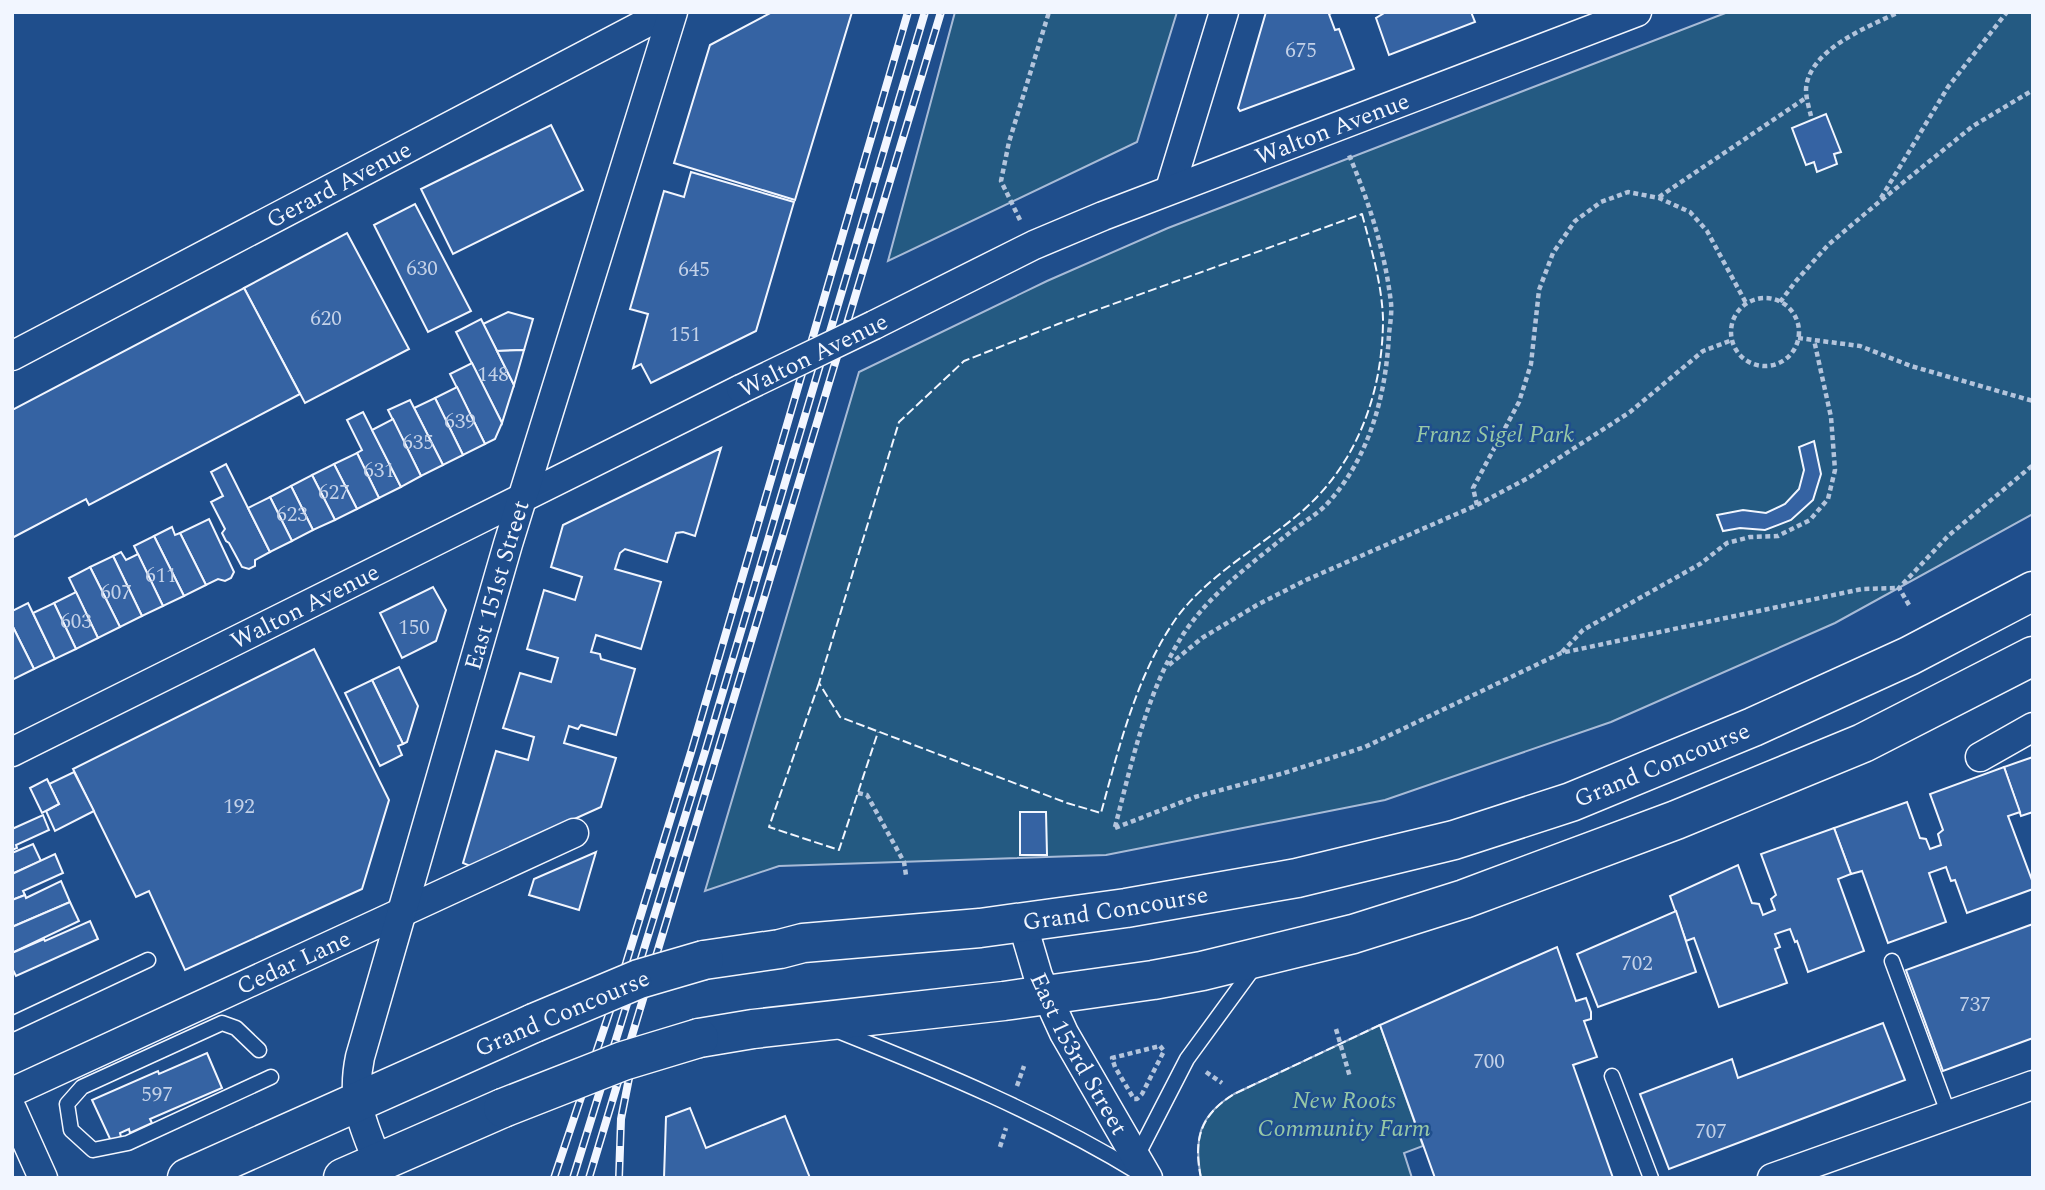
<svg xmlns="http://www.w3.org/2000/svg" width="2045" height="1190" font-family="Spectral,serif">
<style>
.green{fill:#245a82;stroke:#a8bbd7;stroke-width:2}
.building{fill:#3563a3;stroke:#f2f6ff;stroke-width:2}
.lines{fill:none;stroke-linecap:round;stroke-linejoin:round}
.lane-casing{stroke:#f2f6ff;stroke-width:17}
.street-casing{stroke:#f2f6ff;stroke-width:31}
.primary-casing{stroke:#f2f6ff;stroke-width:41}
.path{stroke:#b3c4dc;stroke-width:4.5;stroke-dasharray:5 3.5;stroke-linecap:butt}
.lane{stroke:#1f4e8c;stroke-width:14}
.street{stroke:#1f4e8c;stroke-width:28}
.primary{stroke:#1f4e8c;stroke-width:38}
.rail-casing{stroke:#f2f6ff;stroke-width:8}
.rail{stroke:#1f4e8c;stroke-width:5;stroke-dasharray:16;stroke-linecap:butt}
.street-bridge-casing{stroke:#f2f6ff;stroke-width:31;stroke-linecap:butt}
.primary-bridge-casing{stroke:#f2f6ff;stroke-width:41;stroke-linecap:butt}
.street-bridge{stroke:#1f4e8c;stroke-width:28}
.primary-bridge{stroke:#1f4e8c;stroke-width:38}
.fence{stroke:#f2f6ff;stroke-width:2;stroke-dasharray:9 3.5;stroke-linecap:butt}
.labels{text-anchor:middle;stroke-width:5;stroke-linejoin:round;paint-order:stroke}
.number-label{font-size:21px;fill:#c3d1e8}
.street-label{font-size:24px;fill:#f2f6ff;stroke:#1f4e8c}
.park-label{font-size:24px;font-style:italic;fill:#97c8a6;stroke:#1f4e8c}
</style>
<rect width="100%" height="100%" fill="#1f4e8c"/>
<!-- green -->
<g class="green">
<path d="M955,12H1177L1137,142L888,261Z"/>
<path d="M1728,12H2033V514L1835,623L1611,722L1385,800L1106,855L779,866L705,891L859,372L1047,281L1168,228Z"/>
<path d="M1380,1025L1423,1146L1404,1153L1412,1178H1201C1194,1139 1198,1116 1234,1094Z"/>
</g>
<!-- building -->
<g class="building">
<path d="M772,12H852L795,200L674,163L710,45Z"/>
<path d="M1266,12H1334L1329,14L1335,30L1339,29L1354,69L1240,111L1238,108Z"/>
<path d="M1386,12H1471L1475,22L1389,55L1376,18Z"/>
<path d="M1826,114L1841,152L1834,154L1837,164L1817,172L1814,162L1806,165L1792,128Z"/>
<path d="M551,125L583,190L453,254L421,189Z"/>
<path d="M691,172L794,202L756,331L651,383L641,364L633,368L648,314L630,309L664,191L684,197Z"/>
<path d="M415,204L471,311L428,332L374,225Z"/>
<path d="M347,233L409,349L305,403L244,288Z"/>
<path d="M244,288L300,394L89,505L86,499L12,538V410Z"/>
<path d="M508,312L533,319L524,350L497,351L483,324Z"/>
<path d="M481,319L514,385L502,423L456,332Z"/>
<path d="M524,350L514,385L497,351Z"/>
<path d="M472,363L502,423L495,439L485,444L450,374Z"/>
<path d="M457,387L485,444L463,455L435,398Z"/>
<path d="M435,398L463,455L443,465L414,408Z"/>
<path d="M410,400L443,465L421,476L388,410Z"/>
<path d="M363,412L401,487L379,498L357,453L362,450L347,420Z"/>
<path d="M393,419L421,476L401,487L372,430Z"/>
<path d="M1814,441L1821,474L1813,500L1791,520L1765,530L1740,528L1723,531L1717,515L1743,510L1766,513L1785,504L1799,489L1804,470L1799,447Z"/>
<path d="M721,448L695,536L683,532L676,533L667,562L625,549L620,553L615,569L661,582L641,649L596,635L591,652L600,654L601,659L635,669L616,735L581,725L578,729L569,726L564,743L616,758L601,807L470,866L463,863L496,751L528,760L534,737L503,728L520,673L551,682L558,658L527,649L544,590L575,600L582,577L551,567L563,525Z"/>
<path d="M357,453L379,498L357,509L334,464Z"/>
<path d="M226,464L270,552L255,560V566L249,569L242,567L229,543L226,541L222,533L225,529L211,502L223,496L211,472Z"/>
<path d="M334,464L357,509L335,520L312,475Z"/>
<path d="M312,475L335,520L313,530L291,486Z"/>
<path d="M291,486L313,530L292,541L270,497Z"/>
<path d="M270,497L292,541L270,552L248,508Z"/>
<path d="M209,519L234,572L231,578L225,581L218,579L206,585L180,533Z"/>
<path d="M172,527L175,535L180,533L206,585L184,596L154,536Z"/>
<path d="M154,536L184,596L163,606L134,546Z"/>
<path d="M121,552L126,560L138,554L163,606L142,616L113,556Z"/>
<path d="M113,556L142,616L120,627L90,567Z"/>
<path d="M90,567L120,627L98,638L69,578Z"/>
<path d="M433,587L446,610L436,641L402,658L380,613Z"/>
<path d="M76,592L98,638L76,649L54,603Z"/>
<path d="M28,603L55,659L34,669L12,625V611Z"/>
<path d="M54,603L76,649L55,659L33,613Z"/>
<path d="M12,625L34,669L12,680Z"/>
<path d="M314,649L389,800L362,889L185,970L149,891L136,897L73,769Z"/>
<path d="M399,667L418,706L407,742L403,744L372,680Z"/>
<path d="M372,680L403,744L398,746L402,755L380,766L345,693Z"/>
<path d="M2033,757V812L2021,816L2004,767Z"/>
<path d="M2004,767L2020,812L2008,816L2033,883V889L1967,913L1955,880L1951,881L1946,867L1929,873L1946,922L1888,943L1862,871L1851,874L1834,828L1907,802L1920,838L1926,839L1930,849L1941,845L1938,834L1943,830L1930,794Z"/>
<path d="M74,772L94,811L55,831L46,811L59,804L49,784Z"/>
<path d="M47,779L59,804L42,813L30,788Z"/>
<path d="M1020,812H1046L1047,855H1020Z"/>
<path d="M43,815L49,830L16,845L17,848L12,850V829Z"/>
<path d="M1834,828L1851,874L1838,879L1864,951L1808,972L1797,941L1795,942L1790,929L1775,934L1780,947L1775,949L1787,983L1719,1007L1694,938L1686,941L1670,896L1738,865L1752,903L1759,904L1763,915L1775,910L1771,899L1776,895L1761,854Z"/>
<path d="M33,844L41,861L12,874V853Z"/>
<path d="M596,852L579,910L529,895L534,879Z"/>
<path d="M55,854L63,873L23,891L25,895L12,900V874Z"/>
<path d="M61,881L70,902L12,927V900L25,895L26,898Z"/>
<path d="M70,902L79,921L12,953V927Z"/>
<path d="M1676,911L1696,972L1598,1007L1577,954Z"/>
<path d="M90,921L98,939L16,976L12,968V953L44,939L45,941Z"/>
<path d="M2033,924V1038L1943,1071L1906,970Z"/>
<path d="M1557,947L1576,1001L1586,998L1591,1012V1019L1584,1021L1597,1057L1573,1065L1613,1178H1435L1380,1025Z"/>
<path d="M1883,1023L1905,1080L1669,1169L1640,1094L1732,1059L1738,1078Z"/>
<path d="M207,1053L222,1088L150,1119L152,1123L130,1133L129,1129L120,1133L121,1137L111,1141L92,1100L158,1071L159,1074Z"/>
<path d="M690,1108L706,1148L785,1116L810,1178H664L666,1117Z"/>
</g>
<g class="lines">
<defs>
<g id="lane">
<path d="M1892,961L1949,1115"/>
<path d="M12,1024L148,960"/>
<path d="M838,1031C941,1072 1044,1115 1139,1173"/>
<path d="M259,1050L236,1028L222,1023L82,1087L67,1104L71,1130L93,1150L128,1143L271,1077"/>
<path d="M1612,1076L1651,1178"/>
<path d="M1136,1158L1187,1059L1255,966"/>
</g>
<g id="street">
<path d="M1170,189L1224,12"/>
<path id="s1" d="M874,325L1034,245L1103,216L1637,12"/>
<path id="s2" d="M12,356L667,12"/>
<path id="s3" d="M12,752L741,389"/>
<path d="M1980,757L2033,727"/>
<path id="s4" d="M1022,922L1038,976L1064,1033L1148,1178"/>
<path id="s5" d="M12,1092L574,833"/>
<path d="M12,1109L43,1178"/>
<path id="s6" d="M378,1162C362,1123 351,1100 360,1057L508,544L673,12"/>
<path d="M1772,1178L2033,1085"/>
</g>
<g id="primary">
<path id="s7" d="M704,960L780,949L803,943L980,928L1126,908L1297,878L1454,840L1571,802L1753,727L1909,656L2033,591"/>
<path d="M699,1038L753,1029L1004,1001L1153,980L1202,971L1353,934L1464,899L1676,820L1863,743L2033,656"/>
<path d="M187,1178L534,1023"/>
<path d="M343,1178L503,1108"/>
</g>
</defs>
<!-- lane casing -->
<use href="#lane" class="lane-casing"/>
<!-- street casing -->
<use href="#street" class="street-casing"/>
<!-- primary casing -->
<use href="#primary" class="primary-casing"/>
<!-- path -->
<g class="path">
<path d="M1811,116C1809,108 1806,98 1806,89C1809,49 1868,27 1899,12"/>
<path d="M1659,197L1807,97"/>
<path d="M1881,198L1948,87L2007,12"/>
<path d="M1020,220L1001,181L1009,142L1049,12"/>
<circle cx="1765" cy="332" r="34"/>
<path d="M1780,302L1796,281L1828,245L1879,202L1973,126L2033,90"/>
<path d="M1798,338L1860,346L1911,366L2033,401"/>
<path d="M1477,505L1473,488L1519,402L1531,364L1539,290L1553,253L1575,221L1601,202L1628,192L1659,198L1690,212L1707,231L1746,303"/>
<path d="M1909,605L1899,588L1948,536L2033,465"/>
<path d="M1562,652L1583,630L1700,564L1727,543L1750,537L1778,536L1810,520L1828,499L1835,470L1831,417L1814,340"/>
<path d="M1169,665L1202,638L1257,605L1306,580L1477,505L1528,478L1630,412L1703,351L1732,340"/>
<path d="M858,793L867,795L904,862L906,875"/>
<path d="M1115,827C1132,762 1147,690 1184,633C1211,593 1251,564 1288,534C1300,524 1315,516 1326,505C1369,459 1386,396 1389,334C1390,324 1392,313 1391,303C1385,251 1369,202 1349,155"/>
<path d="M1115,828L1195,797L1284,773L1365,747L1561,653L1862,589L1899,588"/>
<path d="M1336,1029L1350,1077"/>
<path d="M1160,1046L1164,1051L1142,1094L1137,1099H1134L1115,1067L1112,1058Z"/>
<path d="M1206,1072L1222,1083"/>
<path d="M1017,1086L1024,1066"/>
<path d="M1000,1147L1006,1128"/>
</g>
<!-- lane -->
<use href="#lane" class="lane"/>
<!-- street -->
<use href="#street" class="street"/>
<!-- primary -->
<use href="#primary" class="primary"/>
<defs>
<g id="rail">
<path d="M554,1178L626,963L692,749L908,12"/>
<path d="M573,1178L705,752L925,12"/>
<path d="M589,1178L941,12"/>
<path d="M619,1178L621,1119L632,1063"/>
</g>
</defs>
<!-- rail casing -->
<use href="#rail" class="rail-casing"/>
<!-- rail -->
<use href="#rail" class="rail"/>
<defs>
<path id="street-bridge" d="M741,389L874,325"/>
<g id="primary-bridge">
<path d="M534,1023L639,979L704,960"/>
<path d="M503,1108L623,1061L699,1038"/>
</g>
</defs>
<!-- street-bridge casing -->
<use href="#street-bridge" class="street-bridge-casing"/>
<!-- primary-bridge casing -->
<use href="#primary-bridge" class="primary-bridge-casing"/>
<!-- street-bridge -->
<use href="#street-bridge" class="street-bridge"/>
<!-- primary-bridge -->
<use href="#primary-bridge" class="primary-bridge"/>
<!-- fence -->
<g class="fence">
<path d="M1362,214C1371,248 1382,284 1383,319C1383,392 1357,465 1300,513C1259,548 1207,575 1175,620C1136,677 1119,747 1101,813L1067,803L840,717L819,683L899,422L964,361L1058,324Z"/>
<path d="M819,683L769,827L839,850L878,732"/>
<path d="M1201,1178C1193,1140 1200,1115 1234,1094L1380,1025"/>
</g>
</g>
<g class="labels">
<!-- number labels -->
<g class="number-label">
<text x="1301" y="57">675</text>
<text x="422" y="275">630</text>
<text x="694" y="276">645</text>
<text x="326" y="325">620</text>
<text x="685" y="341">151</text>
<text x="493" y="381">148</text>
<text x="460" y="428">639</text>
<text x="418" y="449">635</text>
<text x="379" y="477">631</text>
<text x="334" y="499">627</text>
<text x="292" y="521">623</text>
<text x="161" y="582">611</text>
<text x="116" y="599">607</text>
<text x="76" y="628">603</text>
<text x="414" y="634">150</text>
<text x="239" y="813">192</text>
<text x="1637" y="970">702</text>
<text x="1975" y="1011">737</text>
<text x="1489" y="1068">700</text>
<text x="157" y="1101">597</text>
<text x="1711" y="1138">707</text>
</g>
<!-- street labels -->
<g class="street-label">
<text dy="8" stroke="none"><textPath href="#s1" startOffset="499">Walton Avenue</textPath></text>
<text dy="8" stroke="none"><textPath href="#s2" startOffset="369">Gerard Avenue</textPath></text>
<text transform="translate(813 355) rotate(-26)" y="8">Walton Avenue</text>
<text dy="8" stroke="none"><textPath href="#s6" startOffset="600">East 151st Street</textPath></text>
<text dy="8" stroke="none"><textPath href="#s3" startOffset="327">Walton Avenue</textPath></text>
<text dy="8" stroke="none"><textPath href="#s7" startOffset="982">Grand Concourse</textPath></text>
<text dy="8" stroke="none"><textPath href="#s7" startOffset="415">Grand Concourse</textPath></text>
<text dy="8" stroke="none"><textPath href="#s5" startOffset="310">Cedar Lane</textPath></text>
<text transform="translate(562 1013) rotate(-23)" y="8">Grand Concourse</text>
<text dy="8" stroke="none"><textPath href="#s4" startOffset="144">East 153rd Street</textPath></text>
</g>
<!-- park labels -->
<g class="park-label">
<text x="1495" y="442">Franz Sigel Park</text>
<text x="1344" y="1108">New Roots<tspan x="1344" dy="28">Community Farm</tspan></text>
</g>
</g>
<!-- border -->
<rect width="2045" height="1190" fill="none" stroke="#f2f6ff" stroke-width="28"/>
</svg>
